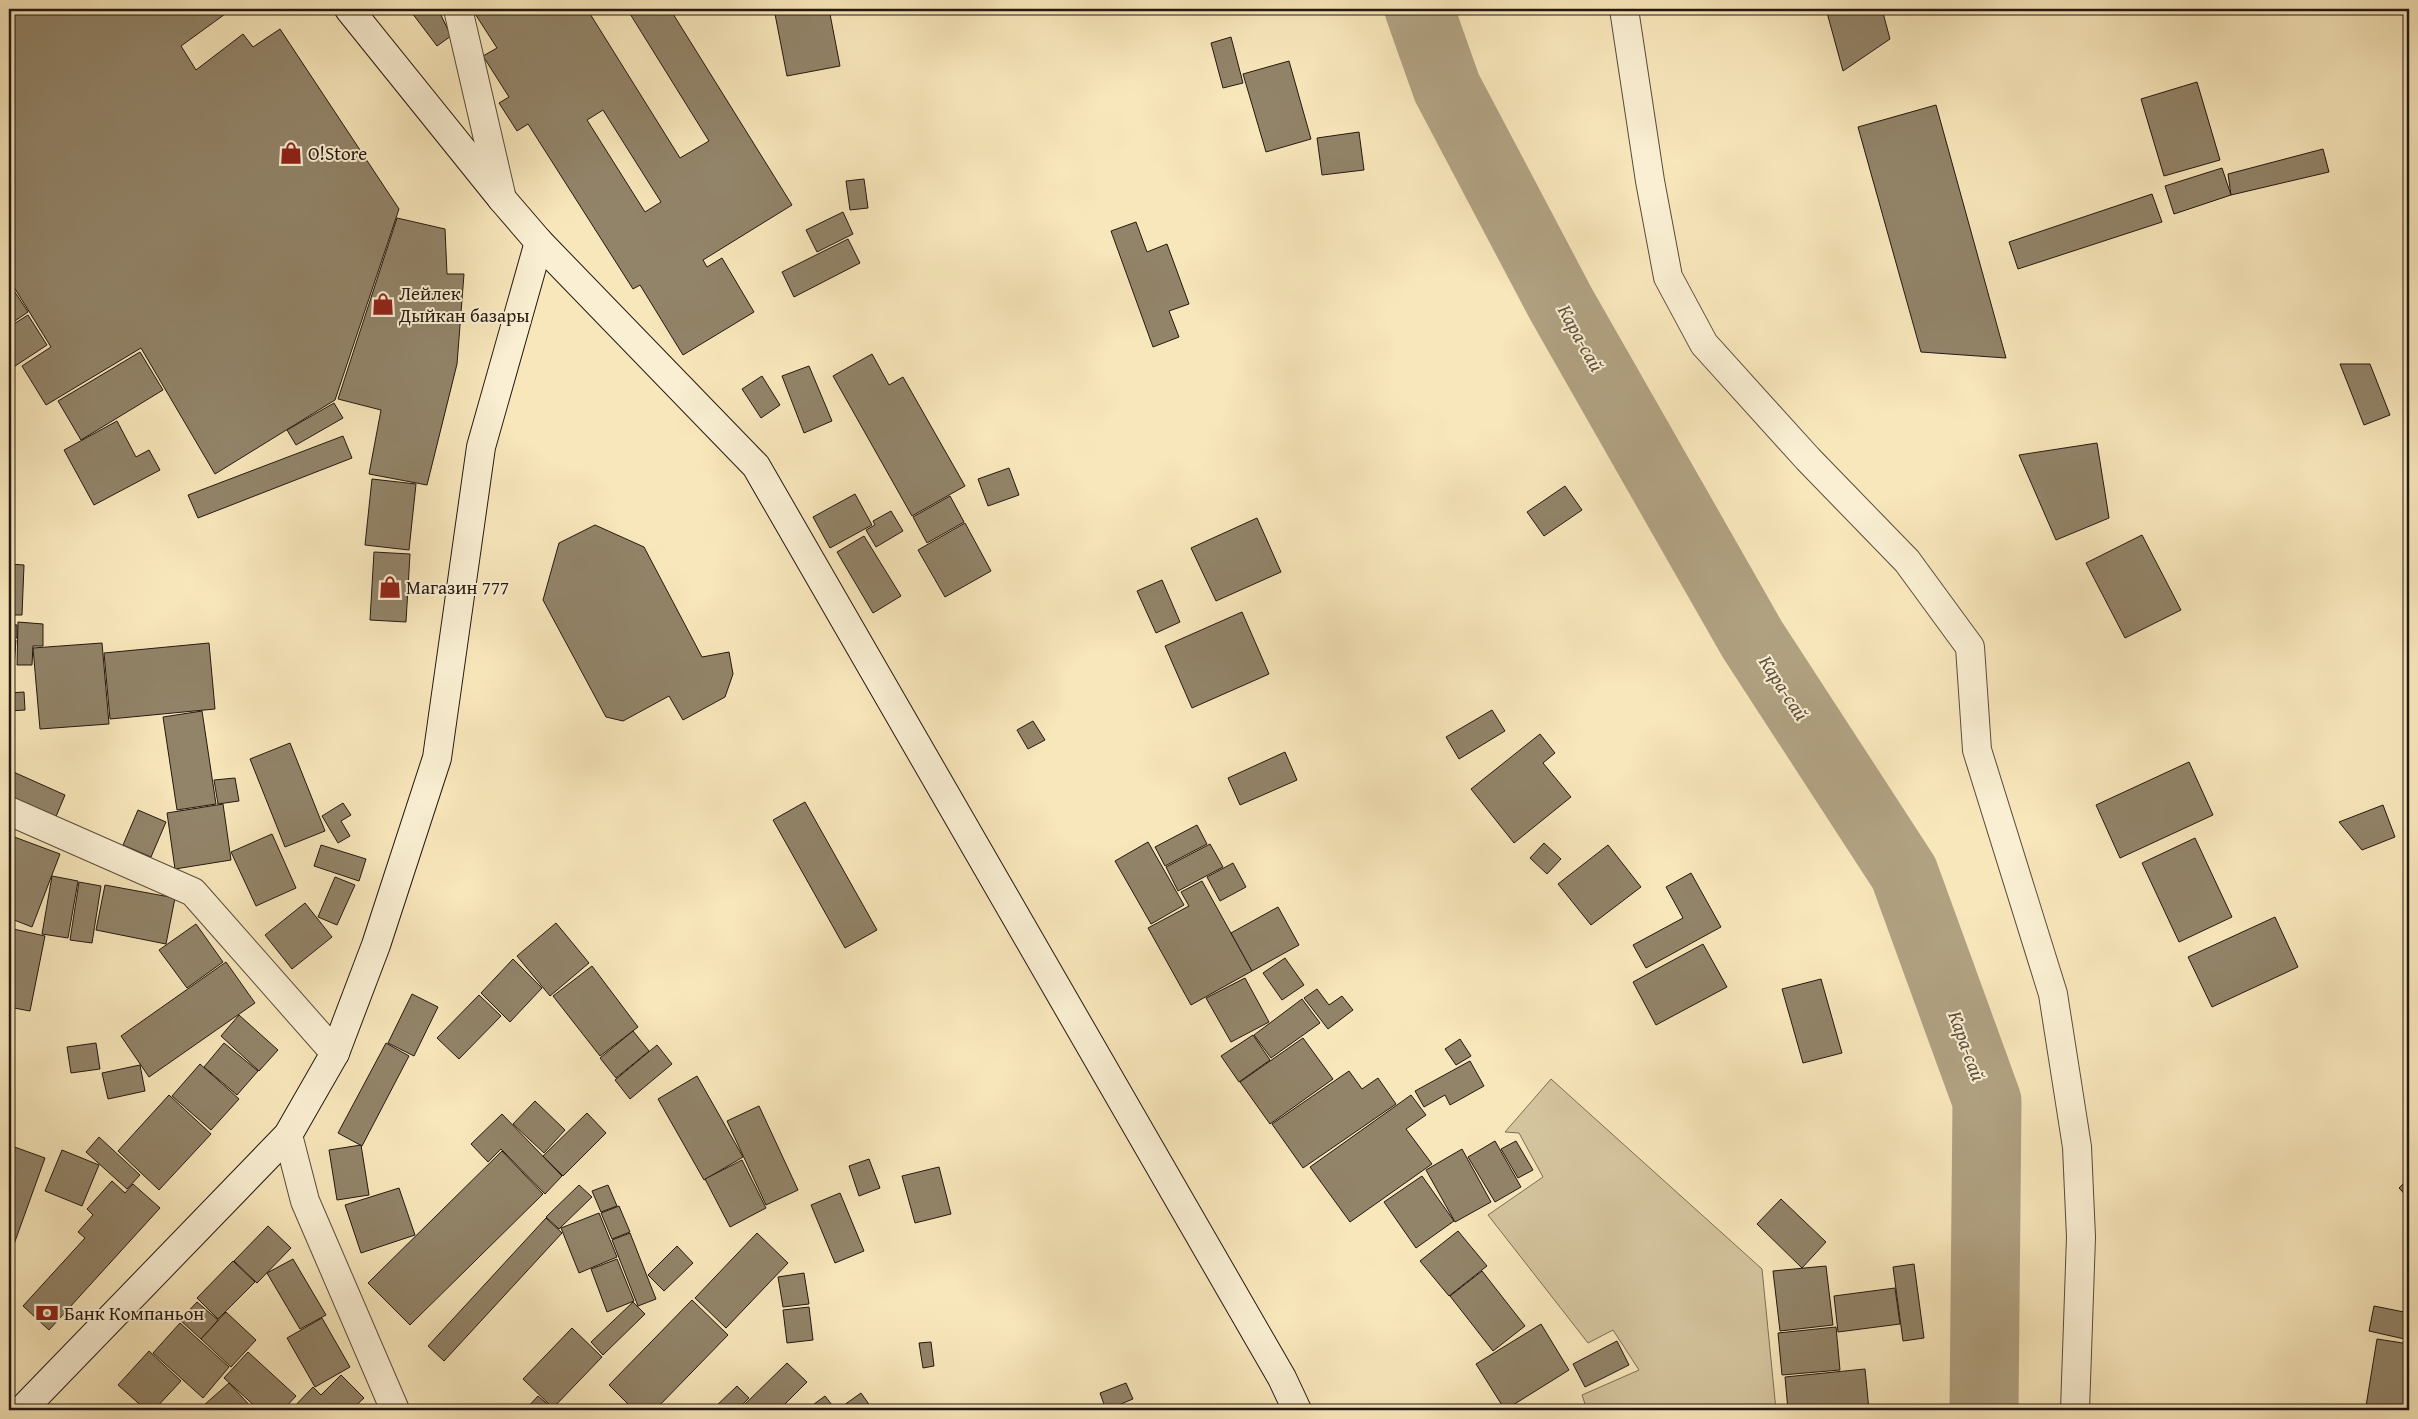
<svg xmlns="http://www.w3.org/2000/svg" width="2418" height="1419" font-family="'Gentium Book Plus',serif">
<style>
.green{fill:#d4c49e;stroke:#7c6e57}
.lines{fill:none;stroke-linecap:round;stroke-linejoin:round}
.river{stroke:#b0a181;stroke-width:69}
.building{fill:#928469;stroke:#241810;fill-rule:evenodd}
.street-casing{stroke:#594c3b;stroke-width:30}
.secondary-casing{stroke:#241810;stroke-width:30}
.street{stroke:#faefd3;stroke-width:28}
.secondary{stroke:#faefd3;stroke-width:28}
.labels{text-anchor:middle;stroke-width:4;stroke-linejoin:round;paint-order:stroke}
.poi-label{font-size:19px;fill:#241810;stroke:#faefd3;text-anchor:start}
.water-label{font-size:20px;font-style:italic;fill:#5c4f3d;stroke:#faefd3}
</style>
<rect width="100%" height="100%" fill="#f8e7bb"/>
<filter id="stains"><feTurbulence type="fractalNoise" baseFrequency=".004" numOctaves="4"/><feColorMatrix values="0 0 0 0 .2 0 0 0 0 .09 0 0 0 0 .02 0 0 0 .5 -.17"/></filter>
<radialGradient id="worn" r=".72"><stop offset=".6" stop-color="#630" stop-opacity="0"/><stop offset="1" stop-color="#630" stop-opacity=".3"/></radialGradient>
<!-- green -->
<path class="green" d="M1551,1079L1762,1269L1776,1410H1587L1582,1395L1639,1370L1613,1330L1588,1343L1488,1215L1543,1177L1519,1133L1505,1132Z"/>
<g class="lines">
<!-- river -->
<path class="river" d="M1419,9L1447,88L1561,304L1752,639L1904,873L1987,1101L1984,1410"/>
</g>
<!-- building -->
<g class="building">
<path d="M9,9H232L181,46L196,70L243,34L253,47L280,29L399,209L335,400L215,474L141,348L46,405L22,366L51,347L9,279Z"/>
<path d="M409,9H438L451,36L437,46Z"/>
<path d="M472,9H587L680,158L709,141L627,9H670L792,205L703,260L707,267L722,258L754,312L683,355L640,285L633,289L528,124L517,131L499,103L509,97L483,56L497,48ZM603,110L661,202L645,212L587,120Z"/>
<path d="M774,9H829L840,66L787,76Z"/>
<path d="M1826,9H1882L1890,39L1843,71Z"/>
<path d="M1231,37L1243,83L1223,88L1211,43Z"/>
<path d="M1289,61L1311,139L1266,152L1243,74Z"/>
<path d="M2197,82L2220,160L2164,176L2141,99Z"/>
<path d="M1936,105L2006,358L1921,352L1858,127Z"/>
<path d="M1359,132L1364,170L1322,175L1317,138Z"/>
<path d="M2323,149L2329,172L2231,195L2228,174Z"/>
<path d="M2222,168L2231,195L2174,214L2165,186Z"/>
<path d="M864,179L868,208L850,210L846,181Z"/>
<path d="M2152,194L2162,222L2018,269L2009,242Z"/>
<path d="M843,212L853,234L817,252L806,230Z"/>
<path d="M397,218L445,229L447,274H464L457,364L427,485L369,474L381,410L338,399Z"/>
<path d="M1136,222L1147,252L1167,244L1189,304L1169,311L1179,337L1153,347L1111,231Z"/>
<path d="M848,239L860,263L794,297L782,272Z"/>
<path d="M9,283L28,312L9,325Z"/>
<path d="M28,315L47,345L9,370V327Z"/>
<path d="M140,352L163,390L81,440L58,401Z"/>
<path d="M872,354L889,385L903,377L965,486L912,516L833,376Z"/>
<path d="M2340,364H2370L2390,415L2364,425Z"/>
<path d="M809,366L832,421L804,433L782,376Z"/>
<path d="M762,376L780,405L761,418L742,389Z"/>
<path d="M334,403L343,418L296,445L287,430Z"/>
<path d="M117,421L136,457L149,450L160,470L94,505L64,450Z"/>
<path d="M343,436L352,458L198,518L188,495Z"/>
<path d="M2097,443L2109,518L2056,540L2019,455Z"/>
<path d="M1009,468L1019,495L988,506L978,479Z"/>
<path d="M372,479L416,484L409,550L365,545Z"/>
<path d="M1565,486L1582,510L1544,536L1527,512Z"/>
<path d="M855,494L872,525L830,548L813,517Z"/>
<path d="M950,496L964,522L927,543L913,517Z"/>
<path d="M891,511L903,531L876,547L866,530L875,525L873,521Z"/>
<path d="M1257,518L1281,572L1216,601L1191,548Z"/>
<path d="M965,523L991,571L945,597L918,550Z"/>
<path d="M595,525L644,547L702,657L729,652L733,674L725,697L683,720L669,696L623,721L606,717L543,600L559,543Z"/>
<path d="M2142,535L2181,610L2125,638L2086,563Z"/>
<path d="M864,536L901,596L873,613L837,552Z"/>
<path d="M2409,545V584H2408Z"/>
<path d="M374,552L410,554L406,622L370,620Z"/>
<path d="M9,564L24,565L22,615H9Z"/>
<path d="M1162,580L1180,622L1156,633L1137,591Z"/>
<path d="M2409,607V623L2406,608Z"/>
<path d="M1242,612L1269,674L1192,708L1165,646Z"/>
<path d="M18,622L43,624V646H33L32,665H17Z"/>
<path d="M9,624L17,625V638H9Z"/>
<path d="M9,639L16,640L13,681H9Z"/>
<path d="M102,643L109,724L40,729L33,648Z"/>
<path d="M209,643L215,709L110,719L104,653Z"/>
<path d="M24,692L25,710L9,711V693Z"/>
<path d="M1492,710L1505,731L1459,759L1446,737Z"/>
<path d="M202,711L216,804L177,810L163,717Z"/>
<path d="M1033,721L1045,740L1028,749L1017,730Z"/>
<path d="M1540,734L1555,753L1543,763L1571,797L1514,843L1471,789Z"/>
<path d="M290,743L325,831L285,847L250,759Z"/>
<path d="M1285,752L1297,780L1240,805L1228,778Z"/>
<path d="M2189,762L2213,815L2120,858L2096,805Z"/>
<path d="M9,770L65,795L55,819L9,798Z"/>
<path d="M235,778L239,801L218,804L214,780Z"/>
<path d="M805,802L877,930L845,948L773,820Z"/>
<path d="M343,803L351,815L341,821L350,836L338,843L322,816Z"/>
<path d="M223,804L231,860L175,869L167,813Z"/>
<path d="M2383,805L2395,837L2362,850L2339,822Z"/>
<path d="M138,810L166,822L151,857L123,845Z"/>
<path d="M1197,825L1207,844L1165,866L1155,847Z"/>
<path d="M272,834L296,888L256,906L231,852Z"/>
<path d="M9,835L60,854L32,927L9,918Z"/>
<path d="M2195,838L2232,917L2179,942L2142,863Z"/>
<path d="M1148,842L1184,905L1151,924L1115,861Z"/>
<path d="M1544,843L1561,859L1547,874L1530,858Z"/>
<path d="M1210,844L1223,867L1178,891L1166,867Z"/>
<path d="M321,845L366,859L359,881L314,866Z"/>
<path d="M1608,845L1641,887L1591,925L1558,884Z"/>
<path d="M1233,863L1246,887L1220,901L1207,877Z"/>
<path d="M1691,873L1721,927L1646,968L1633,945L1683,918L1666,887Z"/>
<path d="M52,876L78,881L68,938L42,934Z"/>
<path d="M335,877L355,885L337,925L318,917Z"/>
<path d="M1202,881L1252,971L1191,1005L1148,928L1189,906L1181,892Z"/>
<path d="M79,882L101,886L92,943L70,940Z"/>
<path d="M105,885L175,898L166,944L96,930Z"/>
<path d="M305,903L332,937L292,969L265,935Z"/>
<path d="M1278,907L1299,945L1252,971L1231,933Z"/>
<path d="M2275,917L2298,967L2212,1007L2188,957Z"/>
<path d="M556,923L589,963L550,996L517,956Z"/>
<path d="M196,924L223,962L187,988L159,950Z"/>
<path d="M9,928L45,936L30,1011L9,1007Z"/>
<path d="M1703,944L1727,987L1656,1025L1633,982Z"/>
<path d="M1285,958L1304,985L1282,1000L1263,973Z"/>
<path d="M513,959L542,988L510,1022L481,993Z"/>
<path d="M226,962L255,1003L149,1077L121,1036Z"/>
<path d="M592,966L638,1027L600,1056L553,996Z"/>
<path d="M1245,978L1269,1022L1231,1042L1206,998Z"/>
<path d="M1821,979L1842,1053L1803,1063L1782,989Z"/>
<path d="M1317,989L1329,1005L1342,996L1353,1010L1328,1029L1304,998Z"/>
<path d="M412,994L438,1007L414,1056L388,1043Z"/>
<path d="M479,995L501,1016L459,1059L437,1038Z"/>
<path d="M1302,999L1320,1023L1271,1058L1254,1035Z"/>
<path d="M239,1015L278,1050L259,1071L221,1036Z"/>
<path d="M633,1031L649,1051L616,1078L600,1058Z"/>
<path d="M1253,1035L1270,1060L1239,1082L1221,1056Z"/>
<path d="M1303,1038L1333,1079L1270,1124L1240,1082Z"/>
<path d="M1460,1039L1471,1056L1456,1065L1445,1049Z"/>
<path d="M96,1043L100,1069L71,1073L67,1047Z"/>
<path d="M224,1043L258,1071L237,1095L204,1067Z"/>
<path d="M386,1043L409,1056L362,1146L338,1133Z"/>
<path d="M657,1045L672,1064L630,1099L615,1080Z"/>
<path d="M1470,1061L1484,1086L1450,1105L1445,1095L1424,1107L1415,1091Z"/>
<path d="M200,1064L239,1099L211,1130L172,1096Z"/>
<path d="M140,1065L145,1091L108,1099L102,1073Z"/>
<path d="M1349,1071L1362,1089L1378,1078L1396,1104L1303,1168L1272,1124Z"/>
<path d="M697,1076L743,1157L704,1180L658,1099Z"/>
<path d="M169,1095L211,1134L159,1190L118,1151Z"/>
<path d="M1411,1095L1426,1115L1406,1129L1432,1164L1350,1222L1310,1167Z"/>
<path d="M535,1101L565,1130L544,1153L513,1124Z"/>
<path d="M759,1106L798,1190L766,1205L727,1121Z"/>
<path d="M587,1113L606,1133L563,1176L543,1156Z"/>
<path d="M502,1114L562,1176L545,1194L501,1149L488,1162L471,1144Z"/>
<path d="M99,1137L140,1175L127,1189L86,1152Z"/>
<path d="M1495,1141L1521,1187L1495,1202L1468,1157Z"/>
<path d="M1516,1141L1533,1170L1518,1178L1501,1149Z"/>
<path d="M9,1145L45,1158L9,1258Z"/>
<path d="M361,1145L369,1195L337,1200L329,1150Z"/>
<path d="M1462,1149L1491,1202L1455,1222L1426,1170Z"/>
<path d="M62,1150L99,1165L82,1206L45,1191Z"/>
<path d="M502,1151L543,1194L410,1325L368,1283Z"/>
<path d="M869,1159L880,1188L859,1196L849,1166Z"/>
<path d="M742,1160L766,1208L730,1227L705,1179Z"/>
<path d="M939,1167L951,1214L915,1223L902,1176Z"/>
<path d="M1422,1176L1454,1221L1416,1248L1384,1202Z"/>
<path d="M2409,1178V1199L2399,1188Z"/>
<path d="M112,1181L125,1193L133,1184L160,1208L49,1330L23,1306L85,1238L78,1232L93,1215L87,1209Z"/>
<path d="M579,1185L592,1197L559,1229L546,1217Z"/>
<path d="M608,1185L617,1206L601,1212L592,1191Z"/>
<path d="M399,1188L415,1235L361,1253L345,1205Z"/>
<path d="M840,1193L864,1251L835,1263L811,1205Z"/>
<path d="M1781,1199L1826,1242L1802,1268L1757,1224Z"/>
<path d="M619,1206L630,1232L612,1239L601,1213Z"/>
<path d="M599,1213L617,1257L579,1273L561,1228Z"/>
<path d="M546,1218L562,1233L444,1361L428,1346Z"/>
<path d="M268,1226L291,1248L257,1283L234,1261Z"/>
<path d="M1458,1231L1487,1266L1449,1296L1420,1261Z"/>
<path d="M630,1233L656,1299L638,1306L612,1240Z"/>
<path d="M757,1233L788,1263L726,1328L695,1298Z"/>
<path d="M677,1246L693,1263L664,1291L648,1275Z"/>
<path d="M293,1259L326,1315L300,1329L267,1273Z"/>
<path d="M617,1259L634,1301L607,1312L591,1269Z"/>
<path d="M233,1261L255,1282L218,1319L197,1298Z"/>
<path d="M1914,1264L1924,1338L1903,1341L1893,1267Z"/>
<path d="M1826,1266L1833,1325L1780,1331L1773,1271Z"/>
<path d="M1482,1271L1525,1326L1493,1351L1450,1296Z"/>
<path d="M804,1273L809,1304L783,1307L778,1277Z"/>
<path d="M1895,1288L1900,1324L1838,1332L1834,1296Z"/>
<path d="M692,1300L728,1335L655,1410H634L609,1385Z"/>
<path d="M197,1302L218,1320L201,1339L180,1320Z"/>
<path d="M633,1302L645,1314L603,1355L591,1342Z"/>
<path d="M2374,1306L2409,1313V1340L2369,1331Z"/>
<path d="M809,1307L813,1340L787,1343L783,1310Z"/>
<path d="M226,1312L256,1340L231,1367L201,1339Z"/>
<path d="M322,1318L350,1367L315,1387L287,1338Z"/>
<path d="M180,1323L229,1367L203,1398L153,1353Z"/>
<path d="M1541,1324L1569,1370L1505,1410L1476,1364Z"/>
<path d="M1836,1327L1840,1370L1782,1375L1778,1333Z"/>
<path d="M572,1328L602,1357L553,1408L523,1379Z"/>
<path d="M2377,1339L2409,1344V1410H2391L2366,1406Z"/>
<path d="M1617,1341L1629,1365L1585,1387L1573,1364Z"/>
<path d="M931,1342L934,1366L923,1368L919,1343Z"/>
<path d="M149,1351L181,1381L154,1410H146L118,1385Z"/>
<path d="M248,1352L296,1396L283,1410H259L224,1378Z"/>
<path d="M787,1363L807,1382L779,1410H739Z"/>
<path d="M1865,1369L1869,1410H1788L1785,1377Z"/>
<path d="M341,1375L364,1398L351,1410H291L313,1387L321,1395Z"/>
<path d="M229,1383L254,1410H207L203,1406Z"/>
<path d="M1126,1383L1133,1399L1106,1410L1100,1393Z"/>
<path d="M737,1386L749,1398L737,1410H712Z"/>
<path d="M861,1393L873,1410H837Z"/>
<path d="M538,1396L552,1408L551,1410H525Z"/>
<path d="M825,1396L836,1410H806Z"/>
<path d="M606,1405L609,1410H597Z"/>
<path d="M2299,1405L2372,1410H2298Z"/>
</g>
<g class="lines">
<defs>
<g id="street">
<path d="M458,9L502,199"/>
<path d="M1624,9L1650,181L1668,277L1704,344L1808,459L1907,561L1970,647L1977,750L2053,994L2077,1147L2081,1237L2075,1410"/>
<path d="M9,811L193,892L335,1053"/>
<path d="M288,1135L305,1201L395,1410"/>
</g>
<g id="secondary">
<path d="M349,9L502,199L539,242L756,466L1282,1378L1297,1410"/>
<path d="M22,1410L288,1135L335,1053L376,945L437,758L481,447L539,242"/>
</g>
</defs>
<!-- street casing -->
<use href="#street" class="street-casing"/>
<!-- secondary casing -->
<use href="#secondary" class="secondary-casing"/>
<!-- street -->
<use href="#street" class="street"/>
<!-- secondary -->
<use href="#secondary" class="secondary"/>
</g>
<!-- icons -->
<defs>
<symbol id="shop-bare" viewBox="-9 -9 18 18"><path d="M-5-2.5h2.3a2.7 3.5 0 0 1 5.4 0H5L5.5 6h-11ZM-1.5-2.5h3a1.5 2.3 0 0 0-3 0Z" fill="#8f2418" stroke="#faefd3" stroke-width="2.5" paint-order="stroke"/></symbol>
<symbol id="bank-bare" viewBox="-9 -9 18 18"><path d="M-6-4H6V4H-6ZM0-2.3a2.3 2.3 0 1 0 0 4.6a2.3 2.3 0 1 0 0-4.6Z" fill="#8f2418" stroke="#faefd3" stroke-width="2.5" paint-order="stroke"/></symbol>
</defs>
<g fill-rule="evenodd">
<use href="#shop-bare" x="275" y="137" width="32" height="32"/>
<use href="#shop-bare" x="367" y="288" width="32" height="32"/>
<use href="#shop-bare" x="374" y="571" width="32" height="32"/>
<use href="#bank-bare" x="31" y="1297" width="32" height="32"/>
</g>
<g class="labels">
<!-- poi labels -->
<g class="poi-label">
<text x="308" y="160">O!Store</text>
<text x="399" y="300">Лейлек<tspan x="399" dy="22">Дыйкан базары</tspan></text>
<text x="406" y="594">Магазин 777</text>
<text x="64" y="1320">Банк Компаньон</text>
</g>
<!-- water labels -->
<g class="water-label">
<text transform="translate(1581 338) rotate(61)" y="7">Кара-сай</text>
<text transform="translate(1784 688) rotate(57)" y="7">Кара-сай</text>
<text transform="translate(1967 1046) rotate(70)" y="7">Кара-сай</text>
</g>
</g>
<!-- margin -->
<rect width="2418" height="1419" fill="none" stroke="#f8e7bb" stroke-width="30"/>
<rect x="10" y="10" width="2398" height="1399" fill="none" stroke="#241810" stroke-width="2.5"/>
<rect x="15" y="15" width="2388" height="1389" fill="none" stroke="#241810"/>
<rect width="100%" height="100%" filter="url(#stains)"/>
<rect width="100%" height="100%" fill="url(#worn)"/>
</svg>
